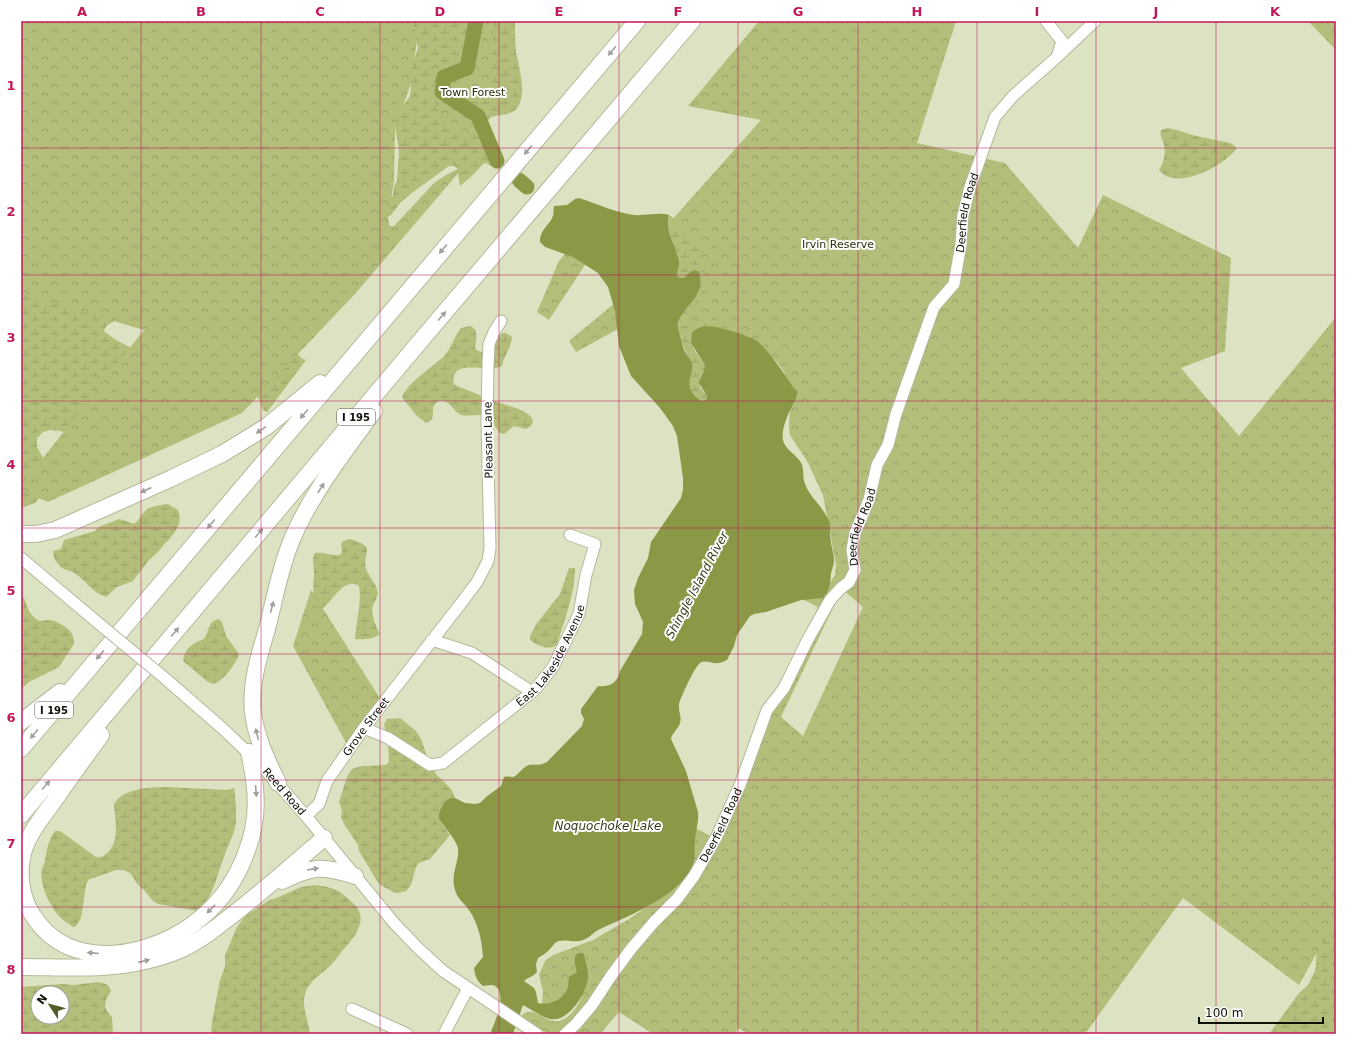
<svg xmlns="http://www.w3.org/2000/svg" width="1357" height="1055" font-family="'DejaVu Sans',sans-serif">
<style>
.wetland{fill:url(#wetland-marsh);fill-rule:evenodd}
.park{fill:url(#park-crowns);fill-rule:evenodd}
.water{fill:#8b9846}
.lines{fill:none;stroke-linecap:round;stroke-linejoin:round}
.river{stroke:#8b9846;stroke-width:15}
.minor-casing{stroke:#b3b99a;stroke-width:13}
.highway-casing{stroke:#b3b99a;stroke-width:18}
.minor{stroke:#fff;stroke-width:11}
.highway{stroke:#fff;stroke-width:16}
.minor-bridge-casing{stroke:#b3b99a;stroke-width:13;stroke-linecap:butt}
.minor-bridge{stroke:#fff;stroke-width:11}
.oneway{fill:#9f9f9b}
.grid{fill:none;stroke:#c2185b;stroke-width:1;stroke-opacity:0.55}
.labels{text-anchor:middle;stroke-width:4;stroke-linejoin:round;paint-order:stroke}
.shield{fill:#fff;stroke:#565850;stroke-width:1}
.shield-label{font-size:10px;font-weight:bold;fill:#0e1005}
.park-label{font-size:11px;fill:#2c310d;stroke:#fff}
.street-label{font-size:11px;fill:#0e1005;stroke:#fff}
.water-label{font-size:12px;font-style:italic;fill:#373c19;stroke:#fff}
.neatline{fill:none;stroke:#c2185b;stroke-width:1.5}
.grid-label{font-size:13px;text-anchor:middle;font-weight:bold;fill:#c2185b}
</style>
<defs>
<pattern id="wetland-marsh" width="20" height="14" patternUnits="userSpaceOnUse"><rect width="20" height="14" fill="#b2be7a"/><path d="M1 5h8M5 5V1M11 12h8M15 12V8" fill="none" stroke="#98a268"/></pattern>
<pattern id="park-crowns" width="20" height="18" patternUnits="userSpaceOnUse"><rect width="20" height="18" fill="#b2be7a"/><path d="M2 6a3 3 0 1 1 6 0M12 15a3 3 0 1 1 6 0" fill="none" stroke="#98a268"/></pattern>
</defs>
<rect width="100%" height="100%" fill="#dce3c2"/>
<!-- wetland -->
<g class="wetland">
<path d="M409,21H515C515,31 515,42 516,52C519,67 529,100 514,111C508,115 498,115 491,117L485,124C486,138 498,148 496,163L491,166L486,163L483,164L474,174L460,186L457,168L454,166H449L413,192L401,202L391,215L375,222L393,195L394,186L397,181L399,151L395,125L397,115L410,96L411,88L408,67L415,57L418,48L415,34Z"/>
<path d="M1168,128L1177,130L1192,135L1230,143L1236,147V149C1224,166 1175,192 1159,170C1164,162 1167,152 1163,142C1161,137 1160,135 1161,130Z"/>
<path d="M669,215L693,231L751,334L702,327L695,331L692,334L693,348L705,365V369L700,377V387L707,396V399L702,401C697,397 692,394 690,387C688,379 694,371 692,363C690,359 688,356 686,352C684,349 678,328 678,326C679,314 692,301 699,292L690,272L684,278H680L677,276C677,271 680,266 679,261C676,246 664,229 669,215Z"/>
<path d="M21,276L294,349L302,359L306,360L267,412L263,410L259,399L246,382L123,318C116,321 106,323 104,331L116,340L147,356L70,434L60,431L50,430L43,432L37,438V447L44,460L42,495L35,503L21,508Z"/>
<path d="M471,326C479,331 476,339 475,348L478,351L482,352L489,349L502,333H506L512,337C511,349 504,355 502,366C491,374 448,356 454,384L457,386C470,391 482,396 494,401C505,406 531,409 533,422L531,426L526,429L514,426L504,434L500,433C495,428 493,421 486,417C477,412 467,418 459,414C454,412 447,395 436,403C429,409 438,420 426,423L417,416L403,399L402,396C405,392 408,387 411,384C420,375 431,367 441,359C451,351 453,338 461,328Z"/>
<path d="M168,504L178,510C183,523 176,531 168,541L166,542L159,551L149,560L133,581L117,587L106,597C92,593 85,579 73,572C68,570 63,570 59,565C55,561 53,556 53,551L61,549L64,540L95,531L99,527L119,519L123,520L134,524C139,521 140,516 144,512C149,506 160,505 168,504Z"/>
<path d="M350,539C380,548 360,552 367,571C370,578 376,584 377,590C379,596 375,600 373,605C370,613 376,627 380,634C374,639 363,640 355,639C356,622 362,603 359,586C343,576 333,603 320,610L313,595L314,573L313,558L315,553C324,552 331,556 340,555L342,551L341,544L343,541Z"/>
<path d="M569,568H575C575,595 564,620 557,645C548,651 538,646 530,640V636L537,623L560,594Z"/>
<path d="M21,594C28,602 25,610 35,618C40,623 43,620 49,620C57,620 66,627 71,632C73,635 74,641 74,644L59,667L29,682L21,689Z"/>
<path d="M218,619L222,622L226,636L239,654C236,664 224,680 214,684L208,682L183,661C184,649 193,643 204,639C210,631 207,622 218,619Z"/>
<path d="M400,718L416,731L421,739L428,759L436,774L452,790L455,798H450L439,819L450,835L430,859L419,863L416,867L411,885L406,891L398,893L393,892L379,884L359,851L358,845L344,824L341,817L342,811L339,802L347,777L352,769L362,766L386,765L389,762L388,744L384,724L387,719Z"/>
<path d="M168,787L227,790L234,788C236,799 236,810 236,822C235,833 227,847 224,857C217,874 213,900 197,911L158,904L153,901L144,890L138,885L130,873L124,870H116L88,880L86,885L81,918L76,926L73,927C68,923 62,920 58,915C49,904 39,884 42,869C43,866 45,863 45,860C47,849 48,841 55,831H60L96,857C102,858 105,855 109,851C120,839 115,819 114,804C123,788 151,787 168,787Z"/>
<path d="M315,885C335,888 338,889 353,903C370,919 355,937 343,950C338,956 334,962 329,967C320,975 308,982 305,994C301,1006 309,1022 310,1034H211L212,1022L220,980L225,967V955L237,927L244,917L271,899H274L301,887Z"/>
<path d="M1336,897V1034H1269L1299,993L1308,985L1314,973L1316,965L1317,936Z"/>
<path d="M97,982C105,983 109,984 111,991L106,1000L105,1006L107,1011L112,1017L113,1034H21V987L62,984L74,985ZM38,993H62V1017H38Z"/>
</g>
<!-- park -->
<g class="park">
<path d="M21,21H412L416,31L417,40L411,83L395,130L394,181L388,219L390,226H394L434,183L446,175L462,167L460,171L355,294L242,413L48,502L21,491V486L144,330L21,294Z"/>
<path d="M465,21H476C476,36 474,60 462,71C457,72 451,70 446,72C425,81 434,91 443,104C447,108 449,113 453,116C460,122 467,125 472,133L471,137C469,139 468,140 465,139C462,139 458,134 455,132C441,118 419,84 434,65L440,64L450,65C464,60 470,34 465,21Z"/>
<path d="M486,21H494C494,32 492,43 491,55C490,70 497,97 478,105C474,106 470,107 466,105C460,102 456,97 455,91C459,83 468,80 473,73C482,57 482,39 486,21Z"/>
<path d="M759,21H956L917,143L1005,163L1078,248L1103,195L1231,258L1225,351L1181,368L1239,436L1336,317V918L1299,985L1183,898L1085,1034H748L738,1028L735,1034H653L619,1012L600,1034H548L521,1016C533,1005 541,1019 553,1021C568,1024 580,1004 583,992L565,1003L542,1005L543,991L539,975L545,961L553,955L593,940L629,919L660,898L689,825L711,836L818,607L802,599L831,581L835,575L836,565L823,495L807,461L790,435L789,428L790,405L786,377L784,372L777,362L754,342L720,325L708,321H701L686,330L683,328C681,319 687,313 692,306C704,289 710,266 698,247C691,237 680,230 670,222L761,120L688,106ZM842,589L863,607L803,736L781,717Z"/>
<path d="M1308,21H1336V50Z"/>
<path d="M565,254H592L549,320L537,312L559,261Z"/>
<path d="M616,302L618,329L576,352L569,341Z"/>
<path d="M311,590L383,703L350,750L293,646Z"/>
</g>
<!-- water -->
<path class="water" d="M579,198C597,204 615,212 634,215C646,216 658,212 669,215C664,229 676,246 679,261C680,266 677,271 677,276L680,278H684L690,272L695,270L699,272C706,298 686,301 678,323C677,327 683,345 684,350C686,354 690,358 692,363C694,371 688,379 690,387C692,394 696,397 702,401L707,399V396L699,383C700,376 705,372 705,365L691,343L692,333C699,325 710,325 720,328C729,330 736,332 744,335C746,337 750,337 752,338C769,347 785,377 797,392C797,399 794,402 791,408C787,416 781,431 783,440C785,449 794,453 800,461C805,468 802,477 805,484C810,497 821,505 827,517C831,523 830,527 830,534C830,543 834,552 834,561C834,565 832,569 831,573C830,583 830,591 823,598L801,600L766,612L754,614L750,616L737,635L734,646L727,660C724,661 721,663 718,663C712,664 705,659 700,663C695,666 680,699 679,704C678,711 682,717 680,723C678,729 672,733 671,739L686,771L698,812C699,822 696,830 695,839C694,848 696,862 691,869C675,898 626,917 598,930C593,933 589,938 583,940C575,943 567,939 559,941C554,942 552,948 548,951C545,954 541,956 538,958L536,964L537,972C533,977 528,977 524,981L534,988L536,992L538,1003C549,1006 566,999 568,987C569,983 568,980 569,977C571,975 575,974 577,972C575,964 571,952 583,953L584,955C586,962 588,970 588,977C587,992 569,1023 550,1019C544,1018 529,1008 523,1005L513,1034H490C494,1024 508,994 495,986C492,984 486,986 483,986C477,981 475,976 474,968L483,957C482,940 478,923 469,910C464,903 457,898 455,890C450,874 460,860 458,848C456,840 444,826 439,819C438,811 443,803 450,798H455L465,803L475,804L480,803L486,797L501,786L504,777C507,776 510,777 513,777C519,775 522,767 529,765C536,763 537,767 547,762L582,726L584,719L581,713V709L598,686C609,687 617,684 620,671L642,634L643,622L635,604L634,590L638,578L648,558L651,542L681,498L683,490V478L677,436L673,426L660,408L631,376L619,346L615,311L608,287L598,273L573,257L545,247L540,242C540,229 549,226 553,216C554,213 553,209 554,206L567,205L575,199Z"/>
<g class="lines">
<!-- river -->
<g class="river">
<path d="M476,21L467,68L444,77L442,92L478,116L497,161"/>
<path d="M519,180L527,187"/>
</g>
<defs>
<g id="minor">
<path d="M1046,21L1062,41L1058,54"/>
<path d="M21,558L97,622"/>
<path d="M432,640L472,653L532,692"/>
<path id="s1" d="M167,680L222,728L263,767L306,816L394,923L418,948L443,971L537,1034"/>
<path id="s2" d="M364,728L388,738L430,765L443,763L532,692L538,686L553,667L579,614L586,575L595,544L570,535"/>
<path id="s3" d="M306,816L319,804L327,781L364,728L462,602L477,582L488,561L490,548L487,423L488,365L489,344L494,332L501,321"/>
<path d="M352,1009L407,1034"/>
<path d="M444,1034L468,988"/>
<path id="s4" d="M565,1034L576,1024L592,1005L611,976L631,949L654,922L677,899L694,876L716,838L740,785L767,710L784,688L807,641L830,600L841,588L849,582L855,570L852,550L855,533L869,500L877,465L888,445L896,414L934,307L954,284L961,244L963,215L970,187L995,117L1013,96L1057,57L1095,21"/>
</g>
<g id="highway">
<path d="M21,534H36L55,530L170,479L222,454L266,427L320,383"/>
<path d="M21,722L60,692"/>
<path d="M101,735C85,757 69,779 54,801C42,817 29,833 23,853C18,873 21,897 32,914C69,976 156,957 202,917C222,900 237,878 246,853C260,818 257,788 249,752"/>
<path d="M21,749L637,21"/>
<path d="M278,783C267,760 256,738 253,712C250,684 259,656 267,629C274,602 279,573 289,547C306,501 345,450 374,411"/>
<path d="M21,815L428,332L692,21"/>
<path d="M282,881C313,866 323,865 355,876"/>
<path d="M21,967C59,967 99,970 136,963C151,960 166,956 180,950C202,940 221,924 240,909C269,886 296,862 324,838"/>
</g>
</defs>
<!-- minor casing -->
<use href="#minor" class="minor-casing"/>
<!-- highway casing -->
<use href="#highway" class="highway-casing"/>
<!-- minor -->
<use href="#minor" class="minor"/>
<!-- highway -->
<use href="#highway" class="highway"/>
<defs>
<path id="minor-bridge" d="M97,622L167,680"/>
</defs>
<!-- minor-bridge casing -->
<use href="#minor-bridge" class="minor-bridge-casing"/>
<!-- minor-bridge -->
<use href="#minor-bridge" class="minor-bridge"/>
</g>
<!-- one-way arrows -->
<defs><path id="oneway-solid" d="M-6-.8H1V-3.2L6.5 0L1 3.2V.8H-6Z"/></defs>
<g class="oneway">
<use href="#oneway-solid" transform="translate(612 51) rotate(130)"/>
<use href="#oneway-solid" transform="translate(528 150) rotate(130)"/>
<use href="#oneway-solid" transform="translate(443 249) rotate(130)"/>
<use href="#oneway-solid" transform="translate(442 316) rotate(-50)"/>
<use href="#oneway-solid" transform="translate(304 414) rotate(130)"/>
<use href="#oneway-solid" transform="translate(261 430) rotate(146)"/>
<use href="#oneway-solid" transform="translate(321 488) rotate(-57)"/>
<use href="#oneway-solid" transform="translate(146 490) rotate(156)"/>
<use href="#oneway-solid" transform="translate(211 524) rotate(130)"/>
<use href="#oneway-solid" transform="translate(259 533) rotate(-50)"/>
<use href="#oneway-solid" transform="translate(272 607) rotate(-75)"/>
<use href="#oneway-solid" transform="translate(175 632) rotate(-50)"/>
<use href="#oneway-solid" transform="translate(100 655) rotate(130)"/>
<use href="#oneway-solid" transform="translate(34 734) rotate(130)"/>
<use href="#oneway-solid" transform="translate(257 734) rotate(-104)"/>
<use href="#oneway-solid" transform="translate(46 785) rotate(-50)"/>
<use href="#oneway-solid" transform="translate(256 791) rotate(86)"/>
<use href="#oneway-solid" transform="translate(313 869) rotate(-9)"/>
<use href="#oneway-solid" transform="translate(211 909) rotate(135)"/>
<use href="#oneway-solid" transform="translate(93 953) rotate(-175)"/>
<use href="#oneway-solid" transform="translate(144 961) rotate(-13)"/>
</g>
<!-- grid -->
<path class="grid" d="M141,21V1034M261,21V1034M380,21V1034M499,21V1034M619,21V1034M738,21V1034M858,21V1034M977,21V1034M1096,21V1034M1216,21V1034M21,148H1336M21,275H1336M21,401H1336M21,528H1336M21,654H1336M21,780H1336M21,907H1336"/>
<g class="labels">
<!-- shield labels -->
<g class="shield">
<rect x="337" y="409" width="38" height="16" rx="3"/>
<rect x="35" y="702" width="38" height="16" rx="3"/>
</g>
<g class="shield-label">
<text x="356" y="421">I 195</text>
<text x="54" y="714">I 195</text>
</g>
<!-- park labels -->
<g class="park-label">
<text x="473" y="96">Town Forest</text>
<text x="838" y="248">Irvin Reserve</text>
</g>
<!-- street labels -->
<g class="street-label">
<text dy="4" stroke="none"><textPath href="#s4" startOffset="934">Deerfield Road</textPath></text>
<text transform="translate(488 440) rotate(-91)" y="4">Pleasant Lane</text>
<text dy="4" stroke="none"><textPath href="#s4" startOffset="598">Deerfield Road</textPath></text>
<text dy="4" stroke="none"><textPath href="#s2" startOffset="244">East Lakeside Avenue</textPath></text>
<text dy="4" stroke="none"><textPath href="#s3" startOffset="109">Grove Street</textPath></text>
<text dy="4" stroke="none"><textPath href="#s1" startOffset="162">Reed Road</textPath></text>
<text dy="4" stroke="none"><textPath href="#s4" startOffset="262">Deerfield Road</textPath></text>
</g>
<!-- water labels -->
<g class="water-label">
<text transform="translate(697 585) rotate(-62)" y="4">Shingle Island River</text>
<text x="608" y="830">Noquochoke Lake</text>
</g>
</g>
<!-- border -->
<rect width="1357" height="1055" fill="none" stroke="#ffffff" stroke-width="44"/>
<!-- north arrow -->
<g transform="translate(50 1005) rotate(306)"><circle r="19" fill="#ffffff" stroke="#9f9f9b"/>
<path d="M0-3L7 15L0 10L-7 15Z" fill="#545c2b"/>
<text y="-6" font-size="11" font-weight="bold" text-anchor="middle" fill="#0e1005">N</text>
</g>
<!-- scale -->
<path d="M1199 1017v6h124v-6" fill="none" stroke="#0e1005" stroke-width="2"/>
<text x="1205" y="1017" font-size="12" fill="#0e1005" stroke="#ffffff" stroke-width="3" paint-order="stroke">100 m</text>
<rect x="22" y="22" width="1313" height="1011" class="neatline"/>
<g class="grid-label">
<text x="82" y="16">A</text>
<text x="201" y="16">B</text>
<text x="320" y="16">C</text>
<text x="440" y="16">D</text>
<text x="559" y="16">E</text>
<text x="678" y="16">F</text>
<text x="798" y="16">G</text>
<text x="917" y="16">H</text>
<text x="1037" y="16">I</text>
<text x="1156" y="16">J</text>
<text x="1275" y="16">K</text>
<text x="11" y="90">1</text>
<text x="11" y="216">2</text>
<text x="11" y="342">3</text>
<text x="11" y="469">4</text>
<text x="11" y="595">5</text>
<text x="11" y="722">6</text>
<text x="11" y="848">7</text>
<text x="11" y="974">8</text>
</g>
</svg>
